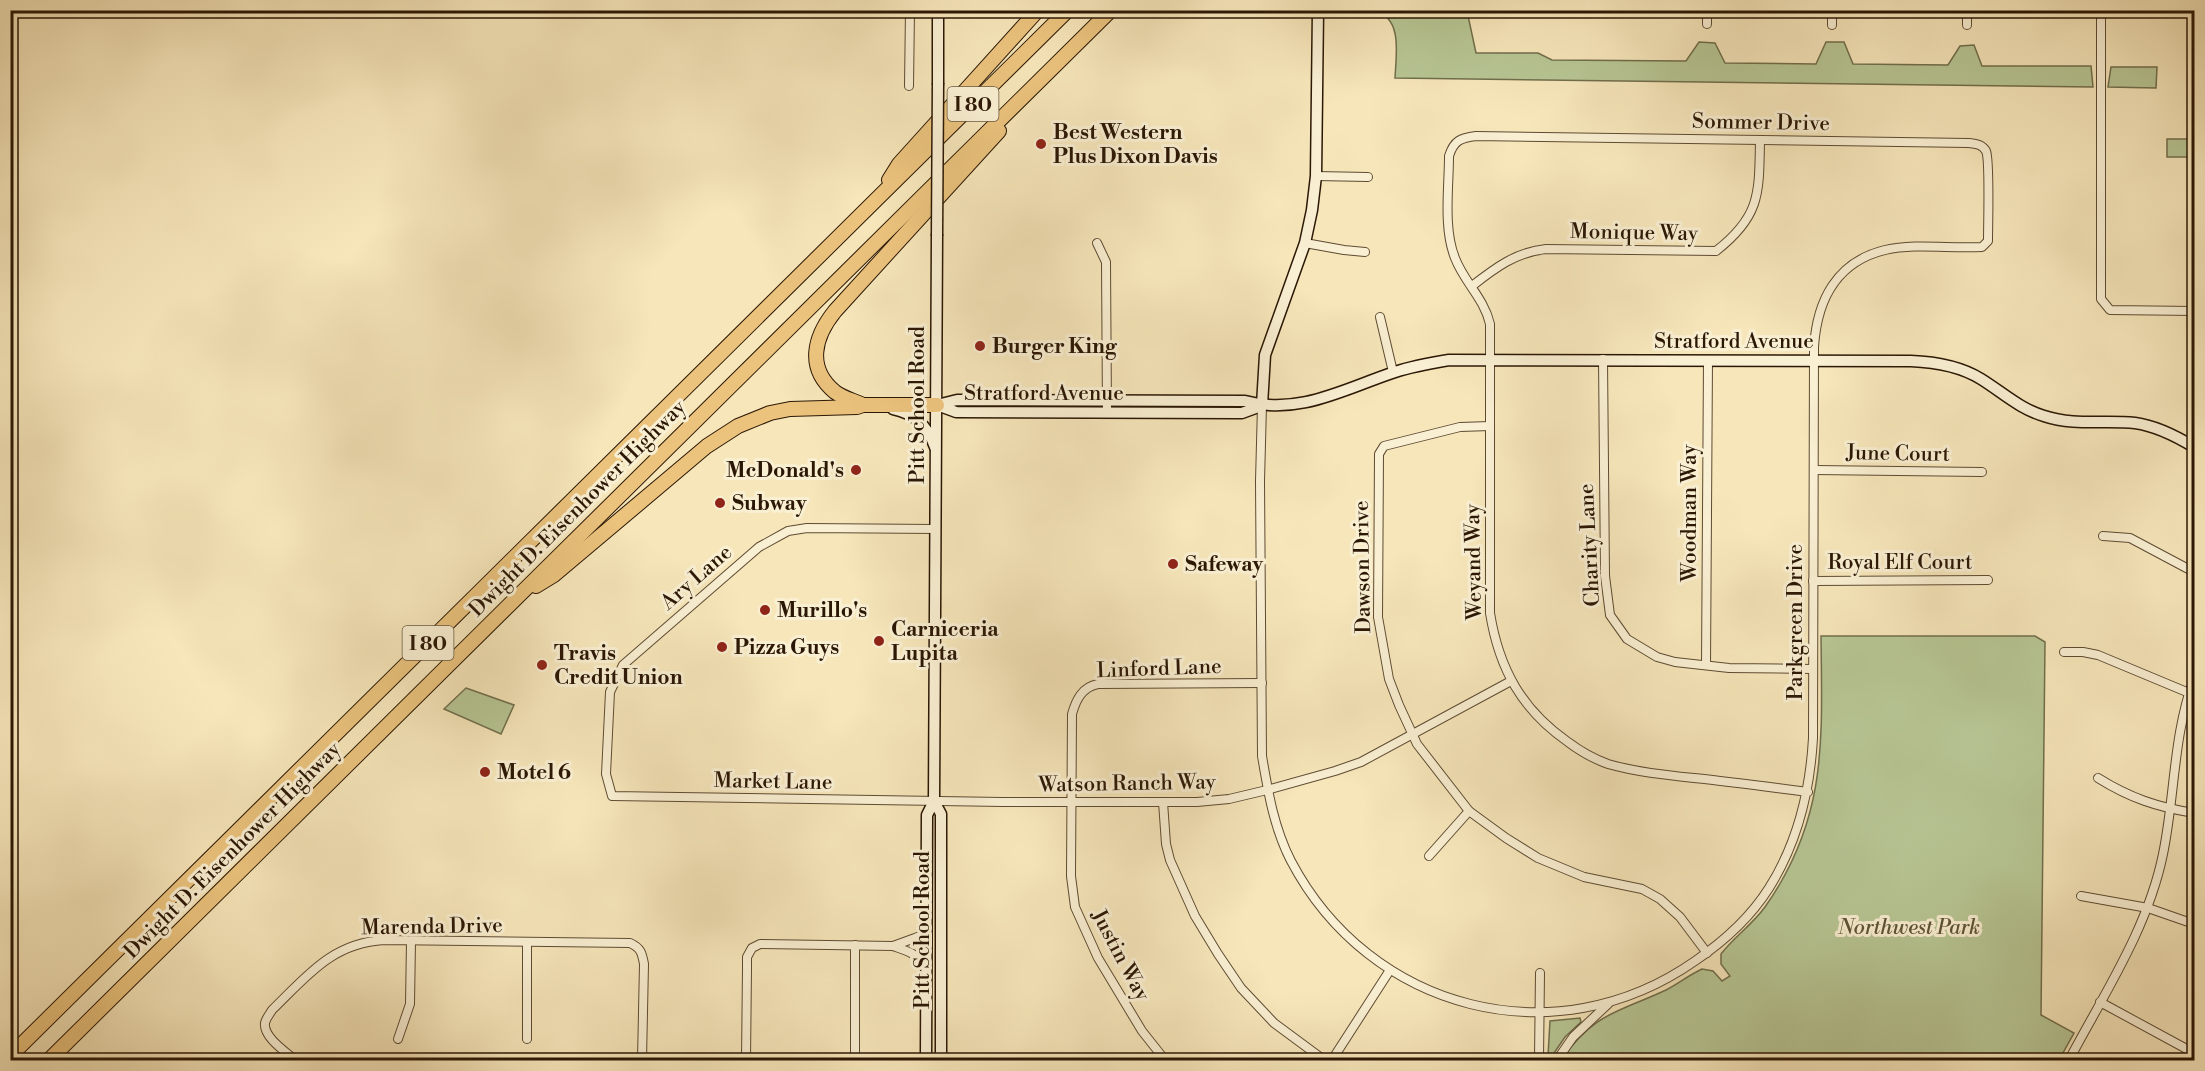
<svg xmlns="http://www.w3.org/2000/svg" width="2205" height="1071" font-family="'Libre Bodoni',serif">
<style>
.green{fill:#b7c694;stroke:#716e4c;stroke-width:1.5}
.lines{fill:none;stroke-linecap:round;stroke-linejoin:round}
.street-casing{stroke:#5e4b32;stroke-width:10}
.secondary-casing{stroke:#2b1705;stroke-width:13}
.highway-casing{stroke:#2b1705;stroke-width:16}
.street{stroke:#f9efd2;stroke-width:8}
.secondary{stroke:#f9efd2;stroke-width:10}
.highway{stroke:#ebc37d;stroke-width:14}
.secondary-bridge-casing{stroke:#2b1705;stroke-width:13;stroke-linecap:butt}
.secondary-bridge{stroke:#f9efd2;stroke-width:10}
.poi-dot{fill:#8f2418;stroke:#f9efd2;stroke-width:2}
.labels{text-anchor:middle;stroke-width:6;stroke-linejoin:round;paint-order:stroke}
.shield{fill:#f9efd2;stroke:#695842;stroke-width:1.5}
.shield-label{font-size:20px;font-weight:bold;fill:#2b1705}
.street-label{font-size:21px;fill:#2b1705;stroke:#f9efd2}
.poi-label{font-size:21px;font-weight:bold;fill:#2b1705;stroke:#f9efd2;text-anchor:start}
.park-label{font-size:21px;font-style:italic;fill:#5c5437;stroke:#f9efd2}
</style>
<rect width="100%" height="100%" fill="#f6e6ba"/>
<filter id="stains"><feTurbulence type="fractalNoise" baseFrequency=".00333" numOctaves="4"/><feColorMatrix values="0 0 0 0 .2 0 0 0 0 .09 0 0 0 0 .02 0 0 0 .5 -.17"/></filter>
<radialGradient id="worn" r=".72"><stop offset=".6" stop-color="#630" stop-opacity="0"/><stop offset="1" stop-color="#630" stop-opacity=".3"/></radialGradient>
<!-- green -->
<g class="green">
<path d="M1375,11H1467L1476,53H1538L1552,60L1686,61L1699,42L1715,43L1725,63L1816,64L1826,42H1844L1853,64L1948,65L1960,46L1974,45L1982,66H2091L2093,87L1395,78C1396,55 1403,18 1375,11Z"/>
<path d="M2111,67H2157L2156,88L2108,87Z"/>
<rect x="2167" y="139" width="27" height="18"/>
<path d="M1821,636H2035L2045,642L2041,1015L2074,1033L2059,1060H1561C1595,1012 1617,1013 1666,990C1678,984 1689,975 1702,969L1713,971L1722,981L1730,976L1721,964V954C1734,937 1752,925 1765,907C1828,818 1822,740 1821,636Z"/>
<path d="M466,688L514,705L501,734L444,709Z"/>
<path d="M1580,1018L1581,1022L1565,1037L1552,1056H1548L1550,1021Z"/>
</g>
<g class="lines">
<defs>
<g id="street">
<path d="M2101,10V299L2110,310L2194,311"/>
<path d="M1707,24V10"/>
<path d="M1832,25V10"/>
<path d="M1967,25V10"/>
<path d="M909,86L910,10"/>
<path d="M1316,176L1368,177"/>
<path d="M1097,243L1106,262L1107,413"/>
<path d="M1305,243L1344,250L1365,252"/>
<path d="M1472,286C1495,268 1516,252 1546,249L1716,251C1761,216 1759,193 1760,140"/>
<path d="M1380,317L1393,372"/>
<path d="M1603,359L1605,576L1610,615L1627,639L1657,657L1675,662L1729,668L1813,669"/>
<path d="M1262,405L1260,481L1262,756C1268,792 1274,828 1291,861C1370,1011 1555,1059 1695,961C1723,942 1750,918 1769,888C1798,842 1810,792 1813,738L1814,347C1817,301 1836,262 1885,250C1916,243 1950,249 1982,247L1988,241C1988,226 1990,159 1986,151C1982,144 1976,144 1969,143L1476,136C1461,138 1454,140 1449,156C1449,188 1443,228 1455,258C1464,282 1484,298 1490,324V613C1499,669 1522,710 1568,742C1580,751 1594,759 1608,764C1636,772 1665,775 1694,778C1732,782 1770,787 1808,792"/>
<path d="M1490,426L1460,427L1384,446L1379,454L1378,617L1389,679L1399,705L1417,744L1469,811L1506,838L1538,858L1584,877L1642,889L1660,899L1680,917L1707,953"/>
<path d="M1814,470L1982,472"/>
<path d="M936,529L807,528L788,531L759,547L623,665L610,692L606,774L612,796L1003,802H1197L1229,799L1267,790L1335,771L1361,762L1511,681"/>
<path d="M2103,536L2130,538L2194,572"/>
<path d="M1813,581L1988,580"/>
<path d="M2064,652H2083L2098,655L2194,695"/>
<path d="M1706,665L1708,360"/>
<path d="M2098,778C2130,798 2157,807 2194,813"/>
<path d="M1163,802L1166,844L1170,860L1195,916L1218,954L1241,988L1274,1023L1324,1060"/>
<path d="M1429,856L1469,811"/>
<path d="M2081,896L2148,908L2194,924"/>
<path d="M893,946C907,951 917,953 925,967"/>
<path d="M2100,1002L2194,1053"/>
<path d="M398,1039L410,1004L411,941"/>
<path d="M527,1039V942"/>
<path d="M295,1060C286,1052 263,1037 265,1023C266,1018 270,1014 272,1010C307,976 332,943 384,940L630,943C641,948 642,953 644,964L642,1060"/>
<path d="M746,1060L747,969V957L752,948L760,944L893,946L915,938L922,935L927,927"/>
<path d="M855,1060V945"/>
<path d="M1165,1060L1142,1031L1098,958L1075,907L1071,876L1072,714C1076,700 1082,687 1098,684L1262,683"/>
<path d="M1332,1060L1390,970"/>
<path d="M1539,1060L1540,973"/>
<path d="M1557,1060L1573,1037L1608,1004"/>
<path d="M2069,1060C2104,994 2148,928 2163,854C2175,797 2173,734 2194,679"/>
</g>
<g id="secondary">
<path d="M938,83V10"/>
<path d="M937,405L957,400L1245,401C1299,416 1346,388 1395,372C1413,366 1431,363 1449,360L1911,361C1936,362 1960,366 1981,379C2002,392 2020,409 2044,416C2074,426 2104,420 2135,423C2157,426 2176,436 2194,447"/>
<path d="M937,405L956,412L1242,413L1261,406"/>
<path d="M1262,405L1265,355L1305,243L1312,210L1316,176L1318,10"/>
<path d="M893,409C914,413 928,427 935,447"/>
<path d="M934,801L941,814V1060"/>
<path d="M926,1060L927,815L934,801L937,236"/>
</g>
<g id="highway">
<path d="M889,180L899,164L1038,10"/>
<path d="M861,404C852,400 843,398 835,392C806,368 814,337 835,311L999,131"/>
<path d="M536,586L554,575L707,446L738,426L770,413L790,409L857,407L863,405H937"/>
<path d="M10,1056L1068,10"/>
<path d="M49,1060L1111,10"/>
</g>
</defs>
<!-- street casing -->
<use href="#street" class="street-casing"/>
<!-- secondary casing -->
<use href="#secondary" class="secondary-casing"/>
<!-- highway casing -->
<use href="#highway" class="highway-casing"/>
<!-- street -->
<use href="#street" class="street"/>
<!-- secondary -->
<use href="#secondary" class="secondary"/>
<!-- highway -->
<use href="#highway" class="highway"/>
<defs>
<path id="secondary-bridge" d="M937,236L938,83"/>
</defs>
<!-- secondary-bridge casing -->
<use href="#secondary-bridge" class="secondary-bridge-casing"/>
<!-- secondary-bridge -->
<use href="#secondary-bridge" class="secondary-bridge"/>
</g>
<!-- markers -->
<g class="poi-dot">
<circle cx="1041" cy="144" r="6"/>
<circle cx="980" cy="346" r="6"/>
<circle cx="856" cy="470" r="6"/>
<circle cx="720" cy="503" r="6"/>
<circle cx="1173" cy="564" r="6"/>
<circle cx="765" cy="610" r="6"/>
<circle cx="879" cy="641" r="6"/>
<circle cx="722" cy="647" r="6"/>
<circle cx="542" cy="665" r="6"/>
<circle cx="485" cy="772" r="6"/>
</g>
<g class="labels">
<!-- shield labels -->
<g class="shield">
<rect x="947.5" y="87" width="51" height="34" rx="4.5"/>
<rect x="402.5" y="626" width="51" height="34" rx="4.5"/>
</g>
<g class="shield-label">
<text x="973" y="111">I 80</text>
<text x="428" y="650">I 80</text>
</g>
<!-- street labels -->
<g class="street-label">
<text transform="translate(1761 122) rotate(1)" y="7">Sommer Drive</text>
<text transform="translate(1634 232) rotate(1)" y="7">Monique Way</text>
<text x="1734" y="348">Stratford Avenue</text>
<text x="1044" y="400">Stratford Avenue</text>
<text transform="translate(917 405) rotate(-90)" y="7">Pitt School Road</text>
<text transform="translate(1898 453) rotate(1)" y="7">June Court</text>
<text transform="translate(577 508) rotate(-45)" y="7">Dwight D. Eisenhower Highway</text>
<text transform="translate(1689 513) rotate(-90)" y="7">Woodman Way</text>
<text transform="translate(1589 545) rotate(-93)" y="7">Charity Lane</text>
<text transform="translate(1473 562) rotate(-91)" y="7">Weyand Way</text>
<text x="1900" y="569">Royal Elf Court</text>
<text transform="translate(1362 567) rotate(-91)" y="7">Dawson Drive</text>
<text transform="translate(696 577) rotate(-41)" y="7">Ary Lane</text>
<text transform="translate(1795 622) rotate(-90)" y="7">Parkgreen Drive</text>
<text transform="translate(1159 668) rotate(-2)" y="7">Linford Lane</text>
<text transform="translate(773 781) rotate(1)" y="7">Market Lane</text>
<text transform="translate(1127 783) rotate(-1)" y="7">Watson Ranch Way</text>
<text transform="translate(232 850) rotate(-45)" y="7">Dwight D. Eisenhower Highway</text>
<text transform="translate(432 926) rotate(-1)" y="7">Marenda Drive</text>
<text transform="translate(922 930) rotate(-90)" y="7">Pitt School Road</text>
<text transform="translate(1121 955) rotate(62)" y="7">Justin Way</text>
</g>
<!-- poi labels -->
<g class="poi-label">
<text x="1053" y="139">Best Western<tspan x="1053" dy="24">Plus Dixon Davis</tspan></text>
<text x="992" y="353">Burger King</text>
<text x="844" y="477" text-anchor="end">McDonald's</text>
<text x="732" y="510">Subway</text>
<text x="1185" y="571">Safeway</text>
<text x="777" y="617">Murillo's</text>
<text x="891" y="636">Carniceria<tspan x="891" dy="24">Lupita</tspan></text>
<text x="734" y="654">Pizza Guys</text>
<text x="554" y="660">Travis<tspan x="554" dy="24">Credit Union</tspan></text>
<text x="497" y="779">Motel 6</text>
</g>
<!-- park labels -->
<g class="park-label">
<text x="1909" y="934">Northwest Park</text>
</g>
</g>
<!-- margin -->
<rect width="2205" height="1071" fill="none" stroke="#f6e6ba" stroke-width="36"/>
<rect x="12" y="12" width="2181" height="1047" fill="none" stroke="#2b1705" stroke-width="3"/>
<rect x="18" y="18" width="2169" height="1035" fill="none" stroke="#2b1705" stroke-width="1.5"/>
<rect width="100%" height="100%" filter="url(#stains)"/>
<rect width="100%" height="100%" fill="url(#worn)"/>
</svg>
